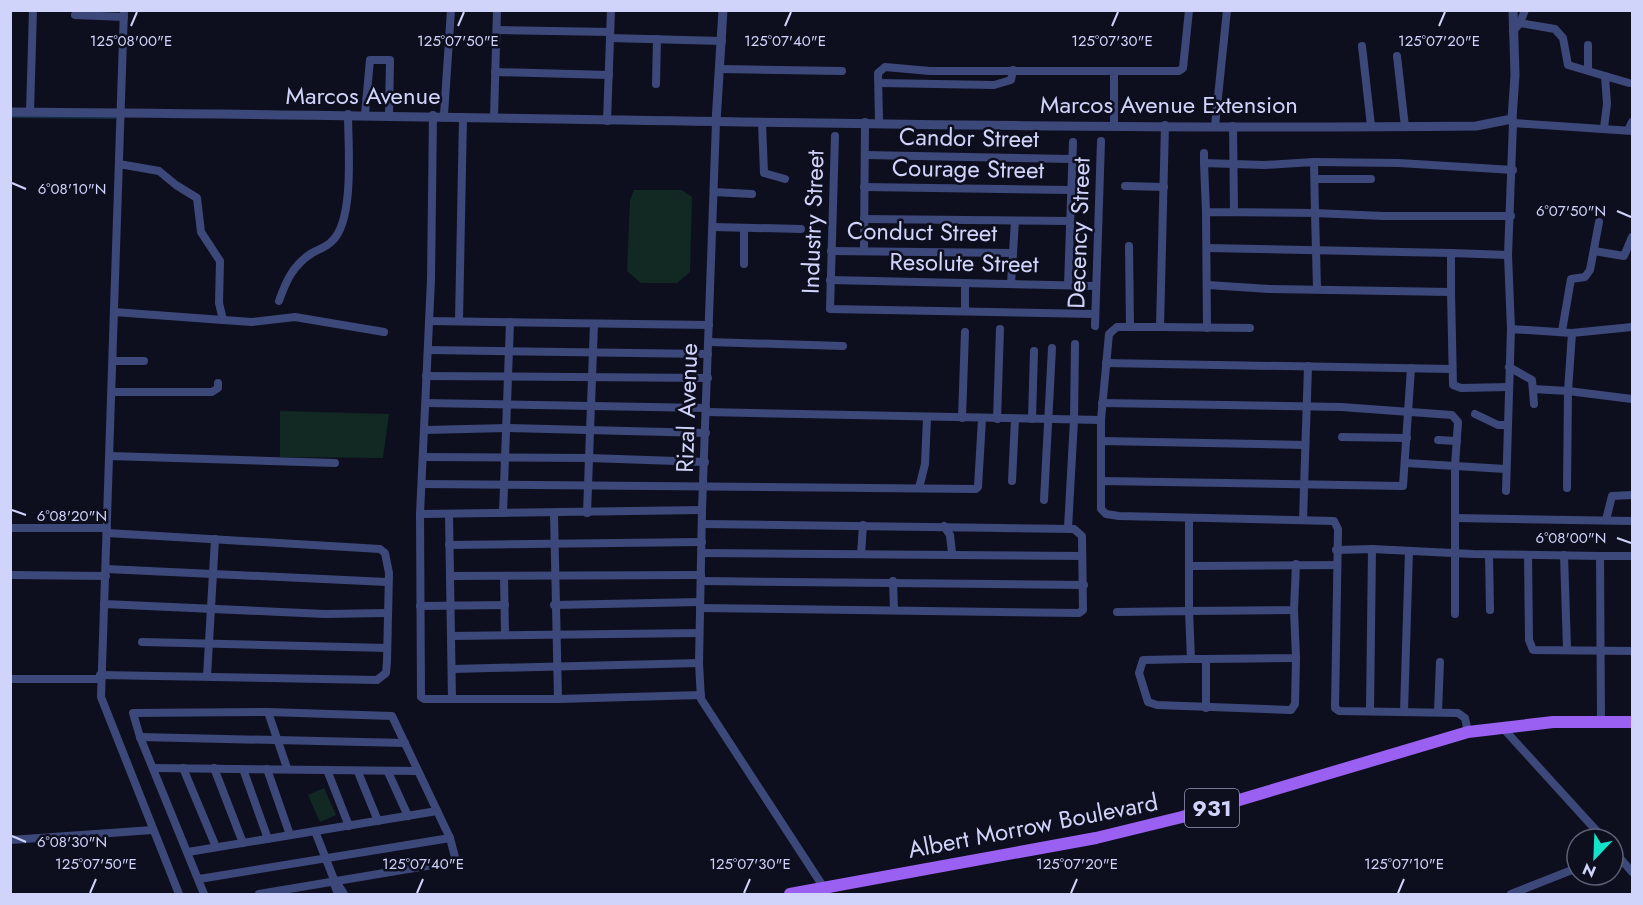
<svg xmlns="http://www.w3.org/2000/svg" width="1643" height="905" font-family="Jost,sans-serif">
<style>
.green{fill:#122822}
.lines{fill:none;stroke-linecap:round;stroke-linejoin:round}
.stream{stroke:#112e40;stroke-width:2}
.minor{stroke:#3d487a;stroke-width:8}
.tertiary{stroke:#3d487a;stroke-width:9}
.primary{stroke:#9a60f2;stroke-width:12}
.ticks{fill:none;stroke:#d0d4fb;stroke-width:2}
.labels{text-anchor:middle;stroke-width:5;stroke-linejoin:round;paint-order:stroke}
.shield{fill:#0e0f1e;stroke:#9699b9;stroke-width:1.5}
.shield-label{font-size:22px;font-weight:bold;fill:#d0d4fb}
.street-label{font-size:24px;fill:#d0d4fb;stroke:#0e0f1e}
.ticks-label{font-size:15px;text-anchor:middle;fill:#d0d4fb;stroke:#0e0f1e;stroke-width:5;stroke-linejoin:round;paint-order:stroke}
</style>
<rect width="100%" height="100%" fill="#0e0f1e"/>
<!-- green -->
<g class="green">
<path d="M634,190H682L692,197L690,272L677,283H641L627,271L630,200Z"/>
<path d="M280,411L389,414L383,458L280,457Z"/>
<path d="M324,788L336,815L320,822L308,795Z"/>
</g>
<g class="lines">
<!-- stream -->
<path class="stream" d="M10,117L115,118"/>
<!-- minor -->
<g class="minor">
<path d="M124,10L101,697L179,894"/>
<path d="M75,15L124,17"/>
<path d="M1520,23L1525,10"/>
<path d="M497,30L610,32"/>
<path d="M1513,31L1520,23L1555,29L1563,38L1568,65L1605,76L1607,104L1604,128"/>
<path d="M610,38L722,41"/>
<path d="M1588,45V70"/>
<path d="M1362,46L1371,126"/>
<path d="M1397,56L1405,127"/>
<path d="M720,69L842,71"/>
<path d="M495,72L609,75"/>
<path d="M1114,72V124"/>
<path d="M1605,76L1629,83"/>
<path d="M879,83L994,85L1011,80L1013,70"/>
<path d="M656,84L657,39"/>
<path d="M30,112L33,10"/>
<path d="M365,114L370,60H390L389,115"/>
<path d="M433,115L431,280L420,514L421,697L424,699H558L701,695"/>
<path d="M444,115L451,10"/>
<path d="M494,118L497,10"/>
<path d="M1513,120V123L1632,131"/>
<path d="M607,121L611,10"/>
<path d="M716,122L702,510L699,663L701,699L828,894"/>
<path d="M879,122L878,73L885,67L930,71H1179L1183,68L1189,10"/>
<path d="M762,123L764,173L785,179"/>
<path d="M1165,125L1160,327H1117L1109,334L1101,420V509L1106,514L1119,516L1334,521L1338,529L1335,708L1339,711L1458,713L1465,718L1468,732"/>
<path d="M1215,126L1227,10"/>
<path d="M1233,126L1234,212"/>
<path d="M1628,130L1632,122"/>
<path d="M835,136L830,309L1095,314"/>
<path d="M1204,153V163"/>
<path d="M865,155L1072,159"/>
<path d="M1314,162L1399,163L1513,170"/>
<path d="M119,164L159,171L176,185L197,198L201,232L220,261L219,303L223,320L252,322L295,317L384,332"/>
<path d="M1315,179H1371"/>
<path d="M1125,186L1164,187"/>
<path d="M864,187L1071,190"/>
<path d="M714,192L752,194"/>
<path d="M1206,212L1204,163L1264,165L1314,162L1315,213L1206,212L1207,328"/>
<path d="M864,219L1070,221"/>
<path d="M713,227L801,229"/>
<path d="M744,228V264"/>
<path d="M1129,246L1130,326"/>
<path d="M1207,248L1451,253"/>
<path d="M831,251L1013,253"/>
<path d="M864,251L865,122"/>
<path d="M1594,251L1624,256L1632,237"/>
<path d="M830,280L1096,286"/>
<path d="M1011,284L1015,221"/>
<path d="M1068,285L1073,142"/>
<path d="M1208,285L1269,289L1451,292V253L1508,255"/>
<path d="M1317,288L1315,213L1383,216H1511"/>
<path d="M1451,292L1453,385L1461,388L1509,387"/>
<path d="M279,301C286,281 293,265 312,253C319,249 327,247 332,241C355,220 348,144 348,114"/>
<path d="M965,311V283"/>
<path d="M114,312L223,320"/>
<path d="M429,321L709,325"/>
<path d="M459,321L463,117"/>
<path d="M1095,326L1101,141"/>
<path d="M1160,327L1250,328"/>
<path d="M1511,329L1508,255L1513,123"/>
<path d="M1562,331L1571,279L1585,277L1590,270L1599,222"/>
<path d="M1572,333L1568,391L1632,399"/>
<path d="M709,342L843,346"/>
<path d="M428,350L708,354"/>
<path d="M113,361H144"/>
<path d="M1106,363L1452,369"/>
<path d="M1509,367L1532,380L1534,404"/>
<path d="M426,376L708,378"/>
<path d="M1533,389L1568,391L1567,488"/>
<path d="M112,392H212L218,388V383"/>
<path d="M427,403L706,408"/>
<path d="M1102,403L1341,407L1452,415L1458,422L1455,466L1506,469"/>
<path d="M706,412L1101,420"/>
<path d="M1475,414L1498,425H1507"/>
<path d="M962,418L965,332"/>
<path d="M997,419L1000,329"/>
<path d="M1032,419L1034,351"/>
<path d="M425,430L507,428L706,433"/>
<path d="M1342,437L1407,438"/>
<path d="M1438,440L1457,441"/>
<path d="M1101,441L1305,445"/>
<path d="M110,456L335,463"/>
<path d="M423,457L589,458L705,462"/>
<path d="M1406,463L1455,466V614"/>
<path d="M1012,481L1015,419"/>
<path d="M1101,481L1403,486L1411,368"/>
<path d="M422,484L976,489L978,487L982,419"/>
<path d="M919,488L925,464L927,418"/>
<path d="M1506,491L1511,329L1572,333L1632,327"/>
<path d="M1044,500L1052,348"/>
<path d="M503,513L510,322"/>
<path d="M554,513L558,699"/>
<path d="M587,513L594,324"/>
<path d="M420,514L702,510"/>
<path d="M449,514L452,699"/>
<path d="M1189,518V566L1335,565"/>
<path d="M1455,518L1632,521"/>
<path d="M1303,520L1308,366"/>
<path d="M1606,520L1612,496L1632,495"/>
<path d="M944,526L950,535L952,553"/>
<path d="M10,528H107"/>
<path d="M1068,528L1074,420L1075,344"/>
<path d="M449,545L702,542"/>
<path d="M1336,550L1372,549L1473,554L1600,556"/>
<path d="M702,553L1082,556"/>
<path d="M861,554L863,525"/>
<path d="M1489,555L1490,610"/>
<path d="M1528,555L1529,640L1533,650L1632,651"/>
<path d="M1564,555L1567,649"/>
<path d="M1189,566V611L1294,610L1296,564"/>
<path d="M106,569L387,582"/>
<path d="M10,575L106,576"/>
<path d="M451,576L701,575"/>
<path d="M504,576L505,634"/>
<path d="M701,581L1084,585"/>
<path d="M893,581L894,610"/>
<path d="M104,604L325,614L386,613"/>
<path d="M554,605L700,602"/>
<path d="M420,606L505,605"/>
<path d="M700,608L1079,613L1083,610L1082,536L1074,529L702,524"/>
<path d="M1117,612L1189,611L1191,659H1206L1296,658L1294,610"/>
<path d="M451,636L699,633"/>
<path d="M142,642L387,648"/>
<path d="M1191,659L1143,660L1139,673L1148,702L1157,705L1291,710L1295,704L1296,658"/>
<path d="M1206,659V708"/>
<path d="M452,669L699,663"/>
<path d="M100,675L377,680L386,673L387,661L389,573L385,553L380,549L107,533"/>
<path d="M207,676L215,539"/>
<path d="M10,679H100"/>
<path d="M1370,711L1372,549"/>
<path d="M1404,711L1409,551"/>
<path d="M268,712L287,768"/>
<path d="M1438,712L1440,662"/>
<path d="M1601,722L1600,556H1632"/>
<path d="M1502,727L1604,839"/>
<path d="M140,737L405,743"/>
<path d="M153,768L417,771"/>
<path d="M183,768L216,847"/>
<path d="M214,768L243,843"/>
<path d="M243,769L268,839"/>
<path d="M267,769L290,835"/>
<path d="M327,770L349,826"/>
<path d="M358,772L378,821"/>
<path d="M388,772L408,816"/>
<path d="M315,831L333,877L344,894"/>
<path d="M10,840L153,830"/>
<path d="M1613,850L1632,872"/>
<path d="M188,852L437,811"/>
<path d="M199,879L450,838"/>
<path d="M333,881L338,894"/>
<path d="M204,894L140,737L133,713L268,712L392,716L450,838L456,861L259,894"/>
<path d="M1511,894L1577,868"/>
</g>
<!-- tertiary -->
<g class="tertiary">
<path d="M10,112C499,115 988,131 1476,126L1512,119L1515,75L1513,10"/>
<path d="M716,122L723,10"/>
</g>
<!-- primary -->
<path class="primary" d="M790,894L1096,838L1182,817L1468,732L1553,722H1632"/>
</g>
<!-- ticks -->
<path class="ticks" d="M131,26L137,12M458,26L464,12M785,26L791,12M1112,26L1118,12M1439,26L1445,12M12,183L26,189M1617,211L1631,217M12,510L26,515M1617,538L1631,543M12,836L26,842M90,893L96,879M417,893L423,879M744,893L750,879M1071,893L1077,879M1398,893L1404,879"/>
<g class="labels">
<!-- shield labels -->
<rect class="shield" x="1185" y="789" width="54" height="38" rx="4.5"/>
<g class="shield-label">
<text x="1212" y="816">931</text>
</g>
<!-- street labels -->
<g class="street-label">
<text x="363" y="104">Marcos Avenue</text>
<text x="1169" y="113">Marcos Avenue Extension</text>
<text transform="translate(969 138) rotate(1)" y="8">Candor Street</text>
<text transform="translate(968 169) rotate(1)" y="8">Courage Street</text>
<text transform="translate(813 222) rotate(-88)" y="8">Industry Street</text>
<text transform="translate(922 232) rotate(1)" y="8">Conduct Street</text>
<text transform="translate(1079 233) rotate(-88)" y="8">Decency Street</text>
<text transform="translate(964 263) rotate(1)" y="8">Resolute Street</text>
<text transform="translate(687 408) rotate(-88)" y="8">Rizal Avenue</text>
<text transform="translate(1033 826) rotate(-11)" y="8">Albert Morrow Boulevard</text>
</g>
</g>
<g class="ticks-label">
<text x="131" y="46">125°08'00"E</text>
<text x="458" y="46">125°07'50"E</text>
<text x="785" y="46">125°07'40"E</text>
<text x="1112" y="46">125°07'30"E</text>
<text x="1439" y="46">125°07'20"E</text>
<text x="72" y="194">6°08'10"N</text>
<text x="1571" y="216">6°07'50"N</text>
<text x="72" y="521">6°08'20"N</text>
<text x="1571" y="543">6°08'00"N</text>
<text x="72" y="847">6°08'30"N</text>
<text x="96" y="869">125°07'50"E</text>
<text x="423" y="869">125°07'40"E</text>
<text x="750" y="869">125°07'30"E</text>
<text x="1077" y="869">125°07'20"E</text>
<text x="1404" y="869">125°07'10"E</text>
</g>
<!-- border -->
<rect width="1643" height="905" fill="none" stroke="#d0d4fb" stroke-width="24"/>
<!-- north arrow -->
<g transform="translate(1595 857) rotate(203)"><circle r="28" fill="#0e0f1e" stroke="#5c5e76" stroke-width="1.5"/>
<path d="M0-4.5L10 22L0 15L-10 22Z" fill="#13e3c9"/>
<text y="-9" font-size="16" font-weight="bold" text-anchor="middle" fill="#d0d4fb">N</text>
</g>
</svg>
